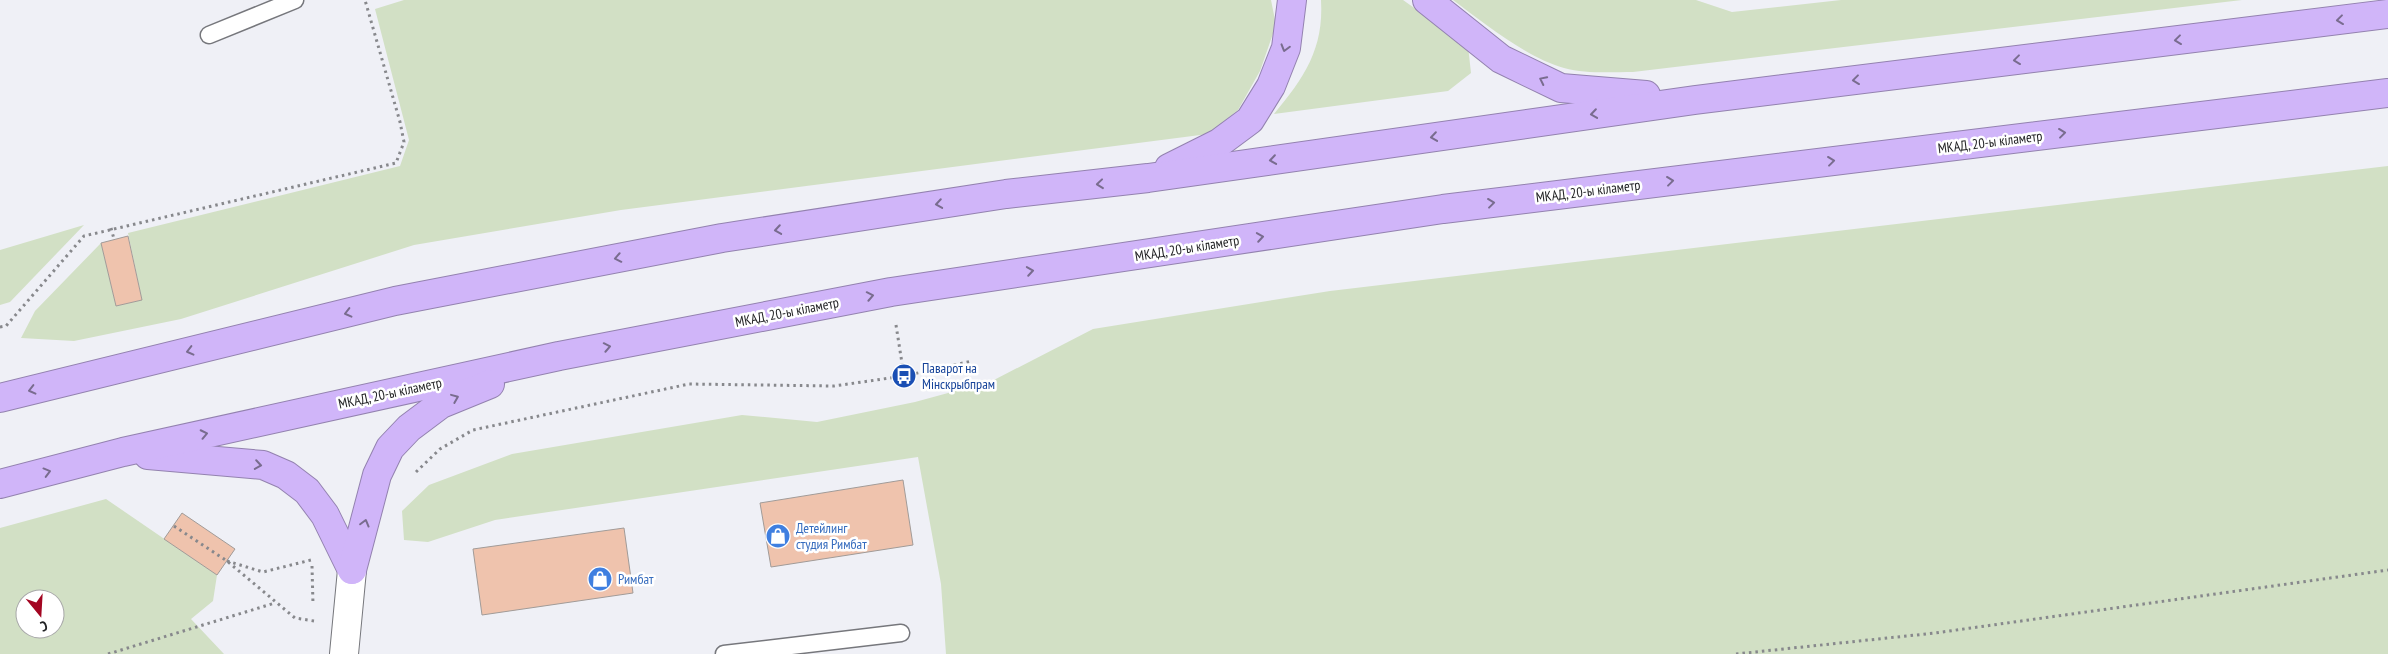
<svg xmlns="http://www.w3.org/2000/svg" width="2388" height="654" font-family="'PT Sans Narrow',sans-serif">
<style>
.green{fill:#d2e0c5;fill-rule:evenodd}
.building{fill:#efc3ad;stroke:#a19b98}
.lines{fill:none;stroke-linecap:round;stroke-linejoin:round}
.lane-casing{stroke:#76777c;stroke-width:19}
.secondary-casing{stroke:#76777c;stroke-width:30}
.highway-casing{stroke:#9382af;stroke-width:30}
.path{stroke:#87888c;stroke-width:3;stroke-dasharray:2.5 4;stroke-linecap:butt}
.lane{stroke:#fff;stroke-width:16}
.secondary{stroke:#fff;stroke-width:28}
.highway{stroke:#d0b5f9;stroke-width:28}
.oneway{stroke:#796c8f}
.labels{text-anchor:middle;stroke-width:5;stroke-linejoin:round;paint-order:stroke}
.street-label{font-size:14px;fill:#222325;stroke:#fff}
.transit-label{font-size:14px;fill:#164399;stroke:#fff;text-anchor:start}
.shop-label{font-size:14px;fill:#366cbe;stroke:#fff;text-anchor:start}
</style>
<rect width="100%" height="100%" fill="#eff0f6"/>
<!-- green -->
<g class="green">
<path d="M404,0H1271L1276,25L1260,71L1238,110L1208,134L621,210L414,245L181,319L74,341L21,338L35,311L101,243L116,306L142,300L128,233L400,166L409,140L375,9Z"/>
<path d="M1321,0H1403L1468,46L1471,73L1448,91L1274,114C1304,78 1324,49 1321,0Z"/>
<path d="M1453,0H1696L1732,12L1841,0H2242L1633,72C1611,72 1586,74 1564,68C1527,58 1484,23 1453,0Z"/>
<path d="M2388,166V654H946L941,584L918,457L495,520L428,542L404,540L402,511L429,485L512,454L742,415L817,422L915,402L992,381L1093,329L1330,291Z"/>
<path d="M84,225L10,302L0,305V250Z"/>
<path d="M106,499L217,575L213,601L191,619L224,654H0V528ZM25,599H55V629H25Z"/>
</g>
<!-- building -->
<g class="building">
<path d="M128,236L142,300L116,306L101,243Z"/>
<path d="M903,480L913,545L771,567L760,503Z"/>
<path d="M182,513L235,549L217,575L164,539Z"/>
<path d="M624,528L633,593L482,615L473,549Z"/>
</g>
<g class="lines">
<defs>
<g id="lane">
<path d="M209,35L295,0"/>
<path d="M724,654L901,633"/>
</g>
<path id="secondary" d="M344,654L352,570"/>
<g id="highway">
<path d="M1427,0L1501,59L1561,88L1646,95"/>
<path d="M1169,168L1219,143L1250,120L1271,86L1286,48L1292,0"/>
<path d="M0,398L395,301L722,238L1006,194L1148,178L1695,100L2388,14"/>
<path d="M148,455L263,465L286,475L307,491L325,515L352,570"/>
<path d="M0,484L123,452L559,356L891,292L1443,209L2388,93"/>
<path d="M352,570L377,475L390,448L409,428L441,404L490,384"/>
</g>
</defs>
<!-- lane casing -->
<use href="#lane" class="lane-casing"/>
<!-- secondary casing -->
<use href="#secondary" class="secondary-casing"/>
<!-- highway casing -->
<use href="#highway" class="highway-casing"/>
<!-- path -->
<g class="path">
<path d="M111,228L114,239"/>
<path d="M896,325L904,376"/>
<path d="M0,327L6,326L84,236L396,163L404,142L400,122L365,0"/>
<path d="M416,472L440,449L473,430L689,384L834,386L904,376L972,361"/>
<path d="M174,526L227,561L295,618L314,621"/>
<path d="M227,561L263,572L311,560"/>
<path d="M312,566L313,605"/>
<path d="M108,654L275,603"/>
<path d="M1736,654L1935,633L2388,570"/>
</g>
<!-- lane -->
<use href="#lane" class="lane"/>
<!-- secondary -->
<use href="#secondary" class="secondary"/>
<!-- highway -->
<use href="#highway" class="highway"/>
</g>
<!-- one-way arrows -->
<defs><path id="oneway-chevron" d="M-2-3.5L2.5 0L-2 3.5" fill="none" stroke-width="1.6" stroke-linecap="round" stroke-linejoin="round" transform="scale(1.25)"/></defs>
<g class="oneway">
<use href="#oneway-chevron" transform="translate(2340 20) rotate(173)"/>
<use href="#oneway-chevron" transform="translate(2178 40) rotate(173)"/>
<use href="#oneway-chevron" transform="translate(1285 48) rotate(106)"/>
<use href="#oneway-chevron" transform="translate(2017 60) rotate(173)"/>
<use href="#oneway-chevron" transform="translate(1543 80) rotate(-154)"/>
<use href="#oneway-chevron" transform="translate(1856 80) rotate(173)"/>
<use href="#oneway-chevron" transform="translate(1594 114) rotate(172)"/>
<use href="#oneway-chevron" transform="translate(2062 133) rotate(-7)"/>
<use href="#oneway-chevron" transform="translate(1434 137) rotate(172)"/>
<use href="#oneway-chevron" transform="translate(1273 160) rotate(172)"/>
<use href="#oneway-chevron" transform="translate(1831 161) rotate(-7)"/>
<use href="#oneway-chevron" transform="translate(1670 181) rotate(-7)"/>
<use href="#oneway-chevron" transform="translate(1100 184) rotate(174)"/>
<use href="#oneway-chevron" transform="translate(1491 203) rotate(-7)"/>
<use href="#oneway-chevron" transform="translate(939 204) rotate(171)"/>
<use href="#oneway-chevron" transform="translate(778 230) rotate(171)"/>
<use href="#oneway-chevron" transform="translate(1260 237) rotate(-9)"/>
<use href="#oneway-chevron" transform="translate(618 258) rotate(169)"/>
<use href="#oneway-chevron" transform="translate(1030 271) rotate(-9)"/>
<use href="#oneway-chevron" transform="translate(870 296) rotate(-11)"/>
<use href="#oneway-chevron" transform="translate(348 313) rotate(166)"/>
<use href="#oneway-chevron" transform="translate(607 347) rotate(-11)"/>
<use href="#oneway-chevron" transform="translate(190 351) rotate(166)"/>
<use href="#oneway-chevron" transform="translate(32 390) rotate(166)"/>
<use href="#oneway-chevron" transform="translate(455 398) rotate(-22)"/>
<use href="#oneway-chevron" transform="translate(204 434) rotate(-12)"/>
<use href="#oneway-chevron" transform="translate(258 465) rotate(9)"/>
<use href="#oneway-chevron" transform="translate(47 472) rotate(-15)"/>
<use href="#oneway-chevron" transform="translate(365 523) rotate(-75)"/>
</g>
<!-- icons -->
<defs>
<symbol id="bus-disc" viewBox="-11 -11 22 22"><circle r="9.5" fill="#1a4fb4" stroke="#fff"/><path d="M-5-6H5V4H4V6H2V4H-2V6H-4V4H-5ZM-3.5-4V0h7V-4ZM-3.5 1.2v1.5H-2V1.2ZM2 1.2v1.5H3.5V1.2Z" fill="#fff"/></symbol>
<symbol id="shop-disc" viewBox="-11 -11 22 22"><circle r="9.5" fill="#3f7fe0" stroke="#fff"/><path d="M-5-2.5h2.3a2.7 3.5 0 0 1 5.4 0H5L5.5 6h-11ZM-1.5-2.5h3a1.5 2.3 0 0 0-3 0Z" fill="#fff"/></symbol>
</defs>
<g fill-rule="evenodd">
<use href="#bus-disc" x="890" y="362" width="28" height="28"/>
<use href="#shop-disc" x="764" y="522" width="28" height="28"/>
<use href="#shop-disc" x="586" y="565" width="28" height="28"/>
</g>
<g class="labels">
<!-- street labels -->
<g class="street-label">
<text transform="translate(1990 142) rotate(-7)" y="5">МКАД, 20-ы кіламетр</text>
<text transform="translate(1588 191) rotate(-7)" y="5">МКАД, 20-ы кіламетр</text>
<text transform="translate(1187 248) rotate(-9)" y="5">МКАД, 20-ы кіламетр</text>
<text transform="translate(787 312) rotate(-11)" y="5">МКАД, 20-ы кіламетр</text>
<text transform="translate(390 393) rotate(-12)" y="5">МКАД, 20-ы кіламетр</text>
</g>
<!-- transit labels -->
<g class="transit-label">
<text x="922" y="373">Паварот на<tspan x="922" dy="16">Мінскрыбпрам</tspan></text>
</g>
<!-- shop labels -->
<g class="shop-label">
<text x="796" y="533">Детейлинг<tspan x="796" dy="16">студия Римбат</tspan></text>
<text x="618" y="584">Римбат</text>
</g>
</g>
<!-- north arrow -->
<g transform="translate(40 614) rotate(162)"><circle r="24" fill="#ffffff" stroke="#a7a7a8"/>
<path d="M0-4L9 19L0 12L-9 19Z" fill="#a30521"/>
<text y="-8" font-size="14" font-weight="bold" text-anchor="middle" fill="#222325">С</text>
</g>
</svg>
